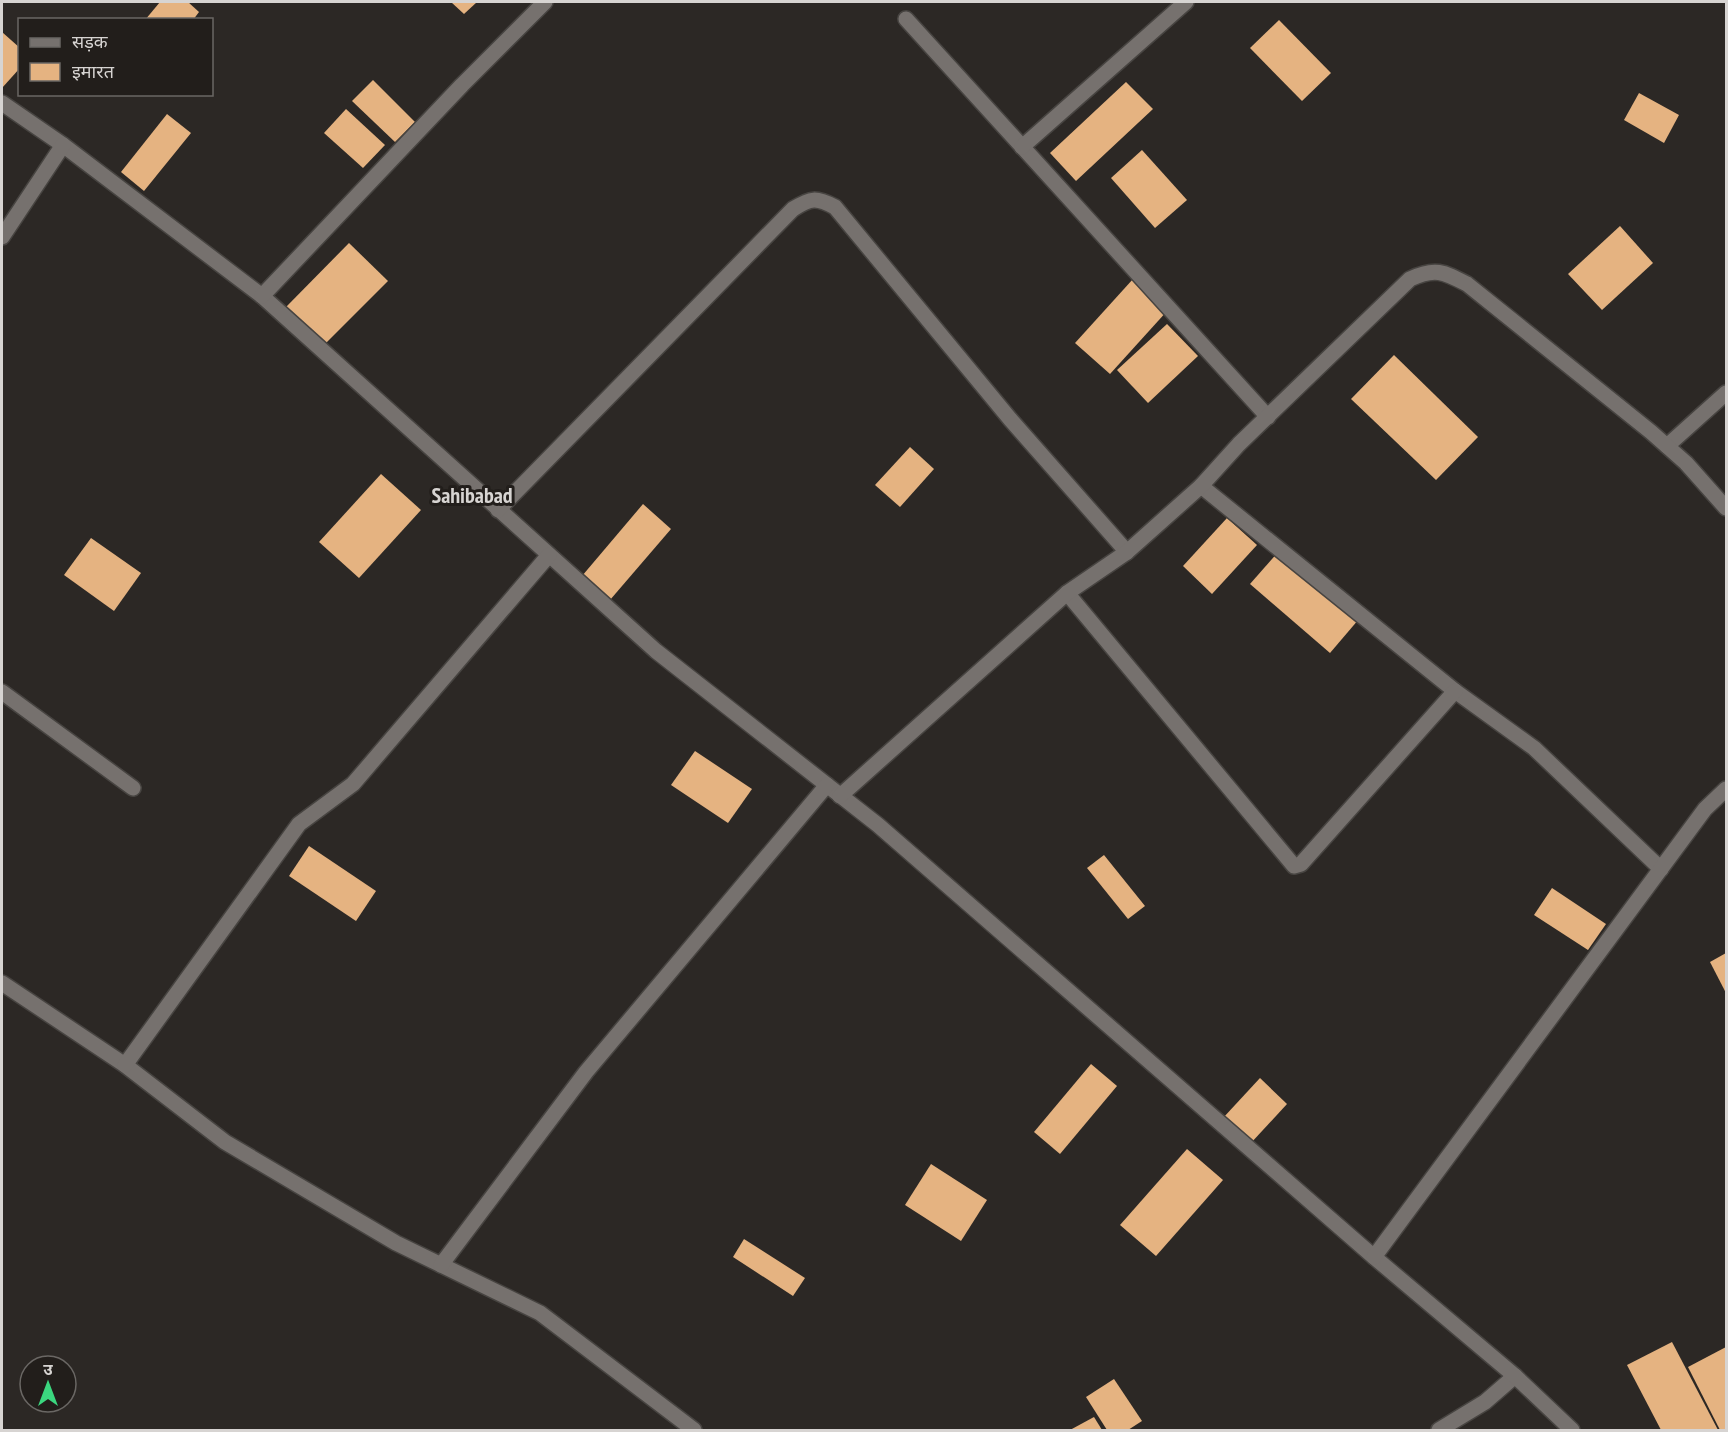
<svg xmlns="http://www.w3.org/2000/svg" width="1728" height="1432" font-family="'PT Sans Narrow','Noto Sans Devanagari',sans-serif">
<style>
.building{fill:#e5b381}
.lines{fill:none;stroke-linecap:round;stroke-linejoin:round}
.lane-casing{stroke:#474441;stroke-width:18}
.street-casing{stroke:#474441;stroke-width:18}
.lane{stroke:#76716e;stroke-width:15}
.street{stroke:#76716e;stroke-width:15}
.labels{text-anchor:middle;stroke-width:6;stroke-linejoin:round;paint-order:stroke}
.district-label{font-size:22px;font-weight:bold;fill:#d7d4d2;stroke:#221e1b}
</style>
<rect width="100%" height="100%" fill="#2c2825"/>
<!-- building -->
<g class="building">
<path d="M160,2H188L199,12L193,20H145Z"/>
<path d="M451,2H477L464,14Z"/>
<path d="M1279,20L1331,73L1302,101L1250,48Z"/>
<path d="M2,32L20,48V68L2,88Z"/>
<path d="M373,80L415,122L395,142L352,101Z"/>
<path d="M1126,82L1153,109L1076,181L1050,153Z"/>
<path d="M1639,93L1679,115L1664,143L1624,120Z"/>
<path d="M346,109L385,145L363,168L324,133Z"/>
<path d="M167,114L191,133L144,191L121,172Z"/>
<path d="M1142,150L1187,200L1155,228L1111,178Z"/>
<path d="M1620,226L1653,263L1602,310L1568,274Z"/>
<path d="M349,243L388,281L324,345L286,307Z"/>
<path d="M1133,279L1168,310L1110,374L1075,343Z"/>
<path d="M1167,324L1198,356L1148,403L1117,370Z"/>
<path d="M1394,355L1478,437L1436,480L1351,399Z"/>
<path d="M910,447L934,469L900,507L875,485Z"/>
<path d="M381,474L421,510L359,578L319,542Z"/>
<path d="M643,504L671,529L610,600L582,576Z"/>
<path d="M1227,518L1257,545L1212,594L1183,566Z"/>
<path d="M91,538L141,573L114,611L64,575Z"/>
<path d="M1279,551L1359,619L1330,653L1250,584Z"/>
<path d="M695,751L752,789L728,823L671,785Z"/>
<path d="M309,846L376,891L356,921L289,876Z"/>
<path d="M1104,855L1145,906L1128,919L1087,868Z"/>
<path d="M1552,888L1606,924L1588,950L1534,915Z"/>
<path d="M1726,953V993L1710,962Z"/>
<path d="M1091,1064L1117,1086L1060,1154L1034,1132Z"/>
<path d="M1260,1078L1287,1104L1250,1144L1223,1118Z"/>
<path d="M1187,1149L1223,1180L1156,1256L1120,1225Z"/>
<path d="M931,1164L987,1200L961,1241L905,1205Z"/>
<path d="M744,1239L805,1278L793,1296L733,1257Z"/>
<path d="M1672,1342L1718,1430H1661L1627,1365Z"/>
<path d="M1726,1347V1430H1720L1688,1367Z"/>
<path d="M1114,1379L1142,1421L1128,1430H1107L1086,1397Z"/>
<path d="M1094,1417L1102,1430H1070Z"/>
</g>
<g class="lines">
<defs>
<path id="lane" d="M1439,1430L1485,1402L1515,1376"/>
<g id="street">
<path d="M906,19L1268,417"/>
<path d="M2,103L63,145L262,296L656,651L878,825L1374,1257L1515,1376L1572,1430"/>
<path d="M1022,147L1186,2"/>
<path d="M2,237L63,145"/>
<path d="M262,296L462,85L545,2"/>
<path d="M1667,446L1726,393"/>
<path d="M1201,486L1455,691L1534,748L1661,869"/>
<path d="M498,510L793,209C811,198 816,197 835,207L1010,419L1127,552"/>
<path d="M1067,593L1294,866L1301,864L1455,691"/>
<path d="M2,692L133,788"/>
<path d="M840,796L1067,593L1127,552L1201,486L1239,444L1410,279C1435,267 1444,272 1467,284L1651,432L1686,463L1726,508"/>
<path d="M2,983L125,1065L225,1142L396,1243L540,1313L694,1430"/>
<path d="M125,1065L299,824L353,784L549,555"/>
<path d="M1374,1257L1705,809L1726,789"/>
<path d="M441,1265L586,1072L827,785"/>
</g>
</defs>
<!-- lane casing -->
<use href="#lane" class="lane-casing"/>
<!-- street casing -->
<use href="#street" class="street-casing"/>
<!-- lane -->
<use href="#lane" class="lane"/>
<!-- street -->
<use href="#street" class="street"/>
</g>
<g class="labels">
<!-- district labels -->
<g class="district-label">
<text x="472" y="503">Sahibabad</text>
</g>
</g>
<!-- border -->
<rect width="1728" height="1432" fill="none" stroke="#d7d4d2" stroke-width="6"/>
<!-- legend -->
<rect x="18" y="18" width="195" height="78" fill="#221e1b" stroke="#6a6764" stroke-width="1.5"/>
<rect x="30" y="38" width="30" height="9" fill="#76716e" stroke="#6a6764" stroke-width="1.5"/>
<text x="72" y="48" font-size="18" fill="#d7d4d2">सड़क</text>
<rect x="30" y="63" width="30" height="18" fill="#e5b381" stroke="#6a6764" stroke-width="1.5"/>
<text x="72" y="78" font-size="18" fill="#d7d4d2">इमारत</text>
<!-- north arrow -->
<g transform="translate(48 1384)"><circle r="28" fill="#221e1b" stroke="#6a6764" stroke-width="1.5"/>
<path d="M0-4.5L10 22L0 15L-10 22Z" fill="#3bd77f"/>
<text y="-9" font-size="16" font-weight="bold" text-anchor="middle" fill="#d7d4d2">उ</text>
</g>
</svg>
